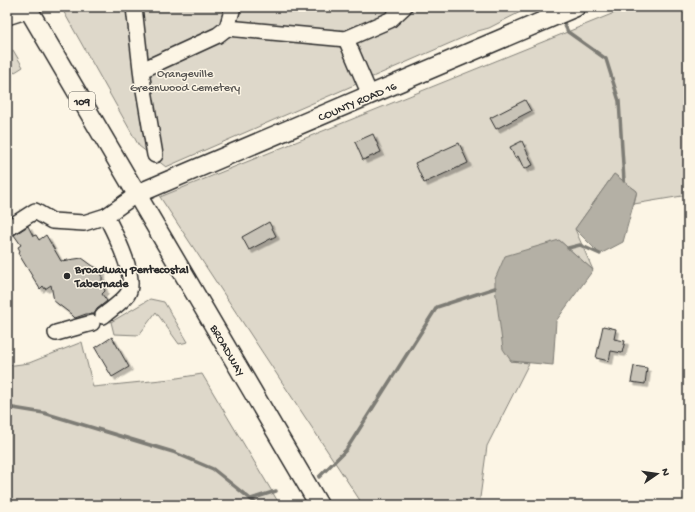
<svg xmlns="http://www.w3.org/2000/svg" width="695" height="512" font-family="'Gochi Hand',sans-serif">
<style>
.green{fill:#ded8ca;stroke:#84827a}
.water{fill:#b4b0a5;stroke:#7d7b74}
.lines{fill:none;stroke-linecap:round;stroke-linejoin:round}
.stream{stroke:#7d7b74;stroke-width:3.5}
.building{fill:#c8c3b7;stroke:#2b2b2b;filter:url(#shadow)}
.minor-casing{stroke:#2b2b2b;stroke-width:18}
.major-casing{stroke:#2b2b2b;stroke-width:21}
.minor{stroke:#fcf5e5;stroke-width:15}
.major{stroke:#fcf5e5;stroke-width:18}
.poi-dot{fill:#2b2b2b;stroke:#fcf5e5;stroke-width:1.5}
.labels{text-anchor:middle;stroke-width:3;stroke-linejoin:round;paint-order:stroke}
.shield{fill:#fcf5e5;stroke:#6a6863;stroke-width:1}
.shield-label{font-size:11px;font-weight:bold;fill:#2b2b2b}
.park-label{font-size:12px;fill:#585653;stroke:#fcf5e5}
.street-label{font-size:12px;fill:#2b2b2b;stroke:#fcf5e5}
.poi-label{font-size:12px;font-weight:bold;fill:#2b2b2b;stroke:#fcf5e5;text-anchor:start}
</style>
<defs>
<filter id="shadow"><feDropShadow dx="3.5" dy="3.5" stdDeviation="0" flood-color="#0004"/></filter>
</defs>
<rect width="100%" height="100%" fill="#fcf5e5"/>
<filter id="ink" filterUnits="userSpaceOnUse"><feTurbulence type="fractalNoise" baseFrequency=".025" numOctaves="2"/><feDisplacementMap in="SourceGraphic" scale="8" xChannelSelector="R" yChannelSelector="G"/><feConvolveMatrix kernelMatrix="1 2 1 2 8 2 1 2 1" color-interpolation-filters="sRGB"/></filter>
<g filter="url(#ink)">
<!-- green -->
<g class="green">
<path d="M61,7H530L489,28L478,31L166,167L139,146Z"/>
<path d="M629,7H688V195L634,204L637,191L614,174L575,229L593,270L559,240L511,361L529,363L487,446L479,505H363L160,197Z"/>
<path d="M13,50L23,67L7,77V53Z"/>
<path d="M150,299L164,302L188,342L179,344L156,312L139,335L114,334L111,322Z"/>
<path d="M82,342L93,387L171,379L202,374L280,505H7V366L29,363Z"/>
</g>
<!-- water -->
<g class="water">
<path d="M614,174L637,191L623,242L600,254L575,229Z"/>
<path d="M559,240L593,270L556,321L553,365L511,361L503,349L495,288V279L505,256Z"/>
</g>
<g class="lines">
<!-- stream -->
<g class="stream">
<path d="M562,19L568,32L606,59L619,101L624,181"/>
<path d="M568,248L580,245L600,254"/>
<path d="M7,407L44,413L173,452L213,469L258,505"/>
<path d="M319,477L346,450L437,307L495,288"/>
<path d="M251,499L276,491"/>
</g>
</g>
<!-- building -->
<g class="building">
<path d="M525,100L531,111L496,129L490,118Z"/>
<path d="M373,134L381,152L363,160L355,142Z"/>
<path d="M522,141L533,165L524,169L518,156L515,158L510,147Z"/>
<path d="M459,143L468,163L424,183L415,163Z"/>
<path d="M269,222L276,236L249,250L242,237Z"/>
<path d="M28,226L33,236L36,235L39,240L46,235L61,261L82,258L93,266L102,270V282L105,291L102,294L107,301L97,309L94,314H86L75,318L71,314L54,301L51,285L45,289L43,286L40,289L18,253L20,251L18,247L21,245L14,235Z"/>
<path d="M603,326L616,329L614,339L625,341L622,353L611,351L609,361L596,358Z"/>
<path d="M112,337L129,367L112,377L95,348Z"/>
<path d="M634,366L647,368L645,384L631,382Z"/>
</g>
<g class="lines">
<defs>
<g id="minor">
<path d="M134,7L142,78L155,155"/>
<path d="M7,17L29,10"/>
<path d="M227,28L346,39L390,20L404,7"/>
<path d="M346,39L370,95"/>
<path d="M142,70L218,35L227,28L233,7"/>
<path d="M7,229L35,211L52,221L84,223L106,216L137,194"/>
<path d="M103,316C110,310 121,303 127,295C139,279 114,232 106,216"/>
<path d="M56,333L92,323"/>
</g>
<g id="major">
<path d="M27,7L319,505"/>
<path d="M137,194L576,7"/>
</g>
</defs>
<!-- minor casing -->
<use href="#minor" class="minor-casing"/>
<!-- major casing -->
<use href="#major" class="major-casing"/>
<!-- minor -->
<use href="#minor" class="minor"/>
<!-- major -->
<use href="#major" class="major"/>
</g>
</g>
<!-- markers -->
<circle class="poi-dot" cx="67" cy="276" r="4"/>
<g class="labels">
<!-- shield labels -->
<rect class="shield" x="69" y="92" width="26" height="18" rx="3"/>
<g class="shield-label">
<text x="82" y="105">109</text>
</g>
<!-- park labels -->
<g class="park-label">
<text x="185" y="77">Orangeville<tspan x="185" dy="14">Greenwood Cemetery</tspan></text>
</g>
<!-- street labels -->
<g class="street-label">
<text transform="translate(357 101) rotate(-23)" y="4">COUNTY ROAD 16</text>
<text transform="translate(228 350) rotate(60)" y="4">BROADWAY</text>
</g>
<!-- poi labels -->
<g class="poi-label">
<text x="75" y="273">Broadway Pentecostal<tspan x="75" dy="14">Tabernacle</tspan></text>
</g>
</g>
<!-- margin -->
<rect width="695" height="512" fill="none" stroke="#fcf5e5" stroke-width="24"/>
<rect x="12" y="12" width="671" height="488" fill="none" stroke="#2b2b2b" stroke-width="1.5" filter="url(#ink)"/>
<!-- north arrow -->
<g transform="translate(657 474) rotate(77)" stroke="#fcf5e5" stroke-width="3" paint-order="stroke">
<path d="M0-3L7 15L0 10L-7 15Z" fill="#2b2b2b"/>
<text y="-6" font-size="11" font-weight="bold" text-anchor="middle" fill="#2b2b2b">N</text>
</g>
</svg>
